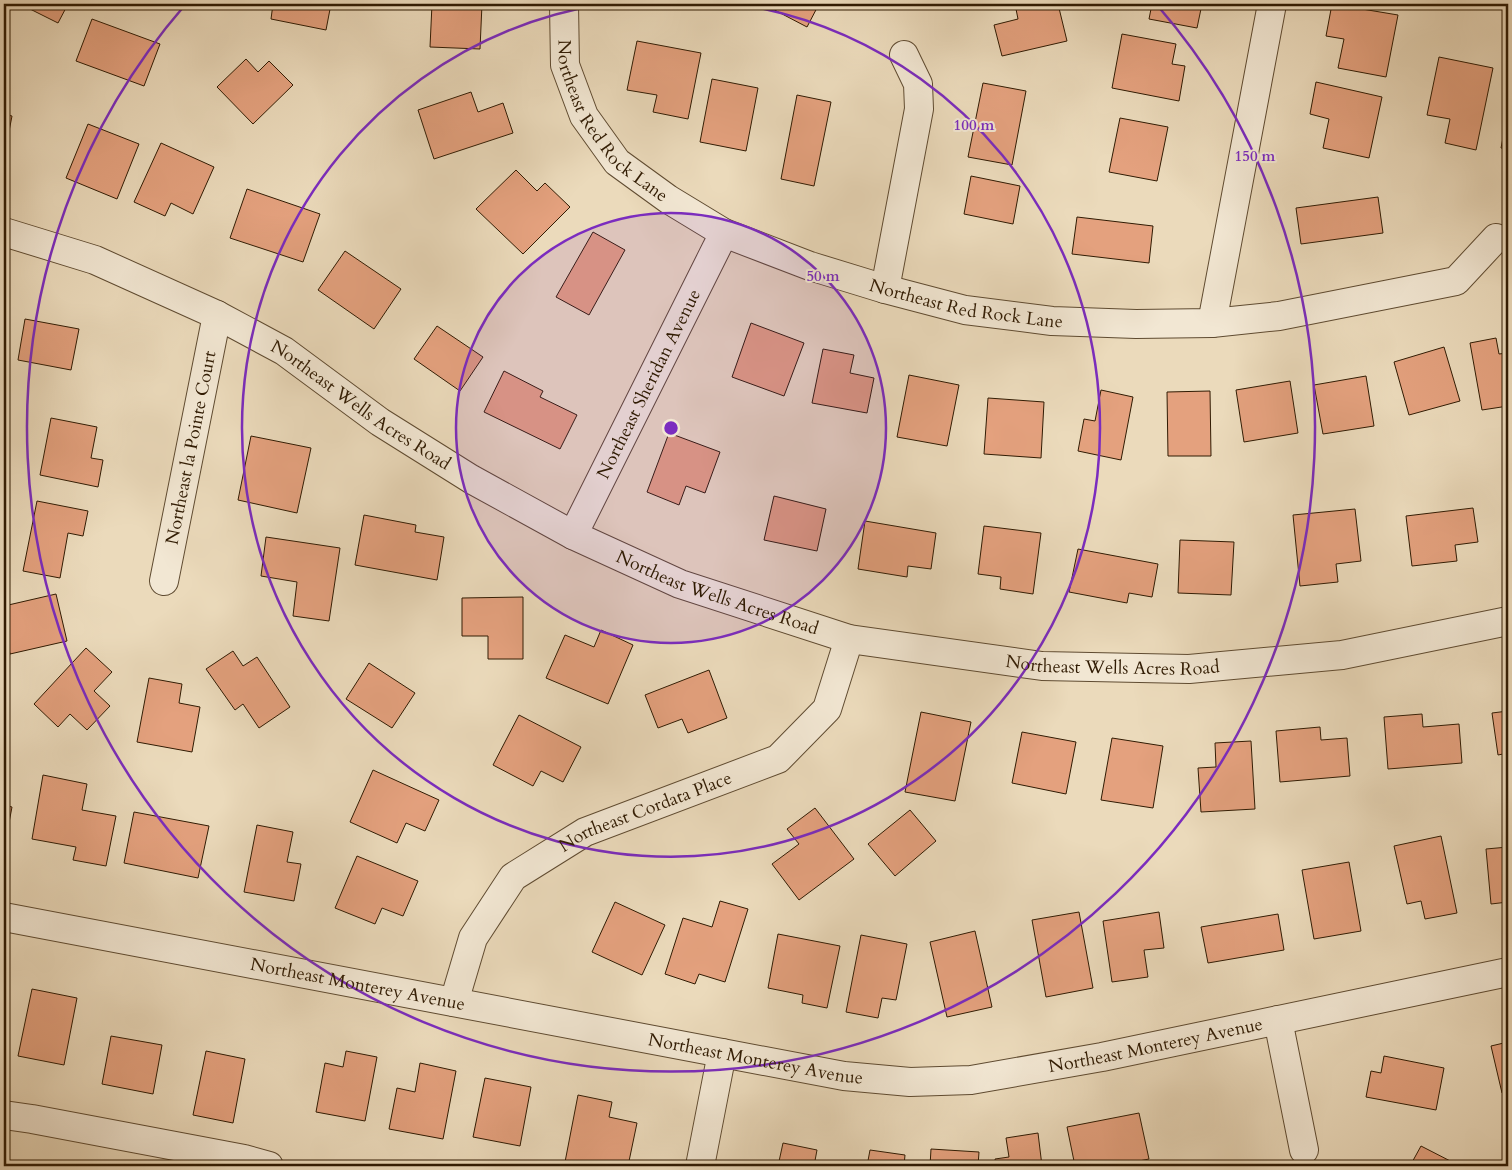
<svg xmlns="http://www.w3.org/2000/svg" width="1512" height="1170" font-family="Cardo,serif">
<style>
.building{fill:#e4a17e;stroke:#301b03}
.lines{fill:none;stroke-linecap:round;stroke-linejoin:round}
.minor-casing{stroke:#5f4b31;stroke-width:30}
.minor{stroke:#f2e7d3;stroke-width:28}
.ring{fill:none;stroke:#7b2cbf;stroke-width:2.5}
.labels{text-anchor:middle;stroke-width:4;stroke-linejoin:round;paint-order:stroke}
.street-label{font-size:18px;fill:#301b03;stroke:#f2e7d3}
.centre{fill:#7b2cbf;stroke:#f2e7d3;stroke-width:2.5}
.ring-label{font-size:15px;text-anchor:middle;font-weight:bold;fill:#7b2cbf;stroke:#f2e7d3;stroke-width:4;stroke-linejoin:round;paint-order:stroke}
</style>
<rect width="100%" height="100%" fill="#ebdabb"/>
<filter id="stains"><feTurbulence type="fractalNoise" baseFrequency=".004" numOctaves="4"/><feColorMatrix values="0 0 0 0 .2 0 0 0 0 .09 0 0 0 0 .02 0 0 0 .5 -.17"/></filter>
<radialGradient id="worn" r=".72"><stop offset=".6" stop-color="#630" stop-opacity="0"/><stop offset="1" stop-color="#630" stop-opacity=".3"/></radialGradient>
<!-- building -->
<g class="building">
<path d="M20,4H68L58,23Z"/>
<path d="M273,4H331L326,30L271,19Z"/>
<path d="M432,4H482L480,49L430,47Z"/>
<path d="M763,4H819L807,27Z"/>
<path d="M1015,4H1058L1067,41L1002,56L994,25L1018,19Z"/>
<path d="M1152,4H1202L1197,28L1149,19Z"/>
<path d="M1332,4L1398,15L1386,77L1338,68L1344,39L1326,36Z"/>
<path d="M92,19L160,44L144,86L76,61Z"/>
<path d="M1122,34L1176,44L1172,64L1185,66L1179,101L1112,88Z"/>
<path d="M637,41L701,53L688,119L653,112L657,95L627,90Z"/>
<path d="M1439,57L1493,68L1476,150L1445,143L1450,119L1427,115Z"/>
<path d="M246,59L258,72L269,61L293,85L253,124L217,87Z"/>
<path d="M712,79L758,88L746,151L700,142Z"/>
<path d="M1316,82L1382,97L1369,158L1323,148L1329,119L1310,114Z"/>
<path d="M983,83L1026,91L1012,165L968,157Z"/>
<path d="M471,92L478,112L503,103L513,133L434,159L418,110Z"/>
<path d="M797,95L831,102L814,186L781,179Z"/>
<path d="M1508,112V149L1501,148Z"/>
<path d="M4,114L12,116L4,157Z"/>
<path d="M1120,118L1168,127L1157,181L1109,172Z"/>
<path d="M88,124L139,144L117,199L66,178Z"/>
<path d="M161,143L214,167L193,214L171,203L165,216L134,202Z"/>
<path d="M516,170L537,191L545,183L570,207L523,254L476,209Z"/>
<path d="M971,176L1020,186L1013,224L964,214Z"/>
<path d="M247,189L320,214L303,262L230,238Z"/>
<path d="M1378,197L1383,233L1301,244L1296,208Z"/>
<path d="M1077,217L1153,226L1149,263L1072,254Z"/>
<path d="M593,232L625,250L589,315L556,297Z"/>
<path d="M345,251L401,289L374,329L318,290Z"/>
<path d="M25,319L79,329L71,370L18,360Z"/>
<path d="M751,323L804,343L784,396L732,377Z"/>
<path d="M437,326L483,357L460,391L414,359Z"/>
<path d="M1496,338L1499,354L1508,353V406L1482,410L1470,343Z"/>
<path d="M1444,347L1460,401L1409,415L1394,362Z"/>
<path d="M823,349L854,355L850,373L874,378L867,413L812,403Z"/>
<path d="M504,371L543,391L540,397L577,415L560,449L484,412Z"/>
<path d="M909,375L959,385L947,446L897,437Z"/>
<path d="M1366,376L1374,426L1323,434L1314,385Z"/>
<path d="M1290,381L1298,433L1244,442L1236,390Z"/>
<path d="M1101,390L1133,397L1121,460L1078,451L1084,419L1095,421Z"/>
<path d="M1210,391L1211,456H1168L1167,392Z"/>
<path d="M988,398L1044,402L1041,458L984,454Z"/>
<path d="M51,418L97,427L91,458L103,460L98,487L40,475Z"/>
<path d="M669,433L720,452L705,493L686,486L679,505L647,492Z"/>
<path d="M251,436L311,448L297,513L238,500Z"/>
<path d="M774,496L826,509L817,551L764,540Z"/>
<path d="M37,501L88,511L83,536L68,533L60,578L23,571Z"/>
<path d="M1473,508L1478,542L1455,545L1457,561L1412,566L1406,516Z"/>
<path d="M1355,509L1361,561L1336,564L1338,582L1300,586L1293,515Z"/>
<path d="M364,515L416,525L415,532L444,537L437,580L355,565Z"/>
<path d="M865,521L936,533L931,569L908,566L907,577L858,569Z"/>
<path d="M984,526L1041,533L1033,594L1000,589L1001,577L978,574Z"/>
<path d="M266,537L340,548L329,621L293,616L297,582L261,576Z"/>
<path d="M1180,540L1234,542L1231,595L1178,593Z"/>
<path d="M1078,549L1158,564L1152,597L1129,593L1127,603L1069,592Z"/>
<path d="M56,594L67,641L10,654L6,636L4,637V606Z"/>
<path d="M523,597V659H488V636H462V598Z"/>
<path d="M601,630L633,645L608,704L546,678L565,635L594,647Z"/>
<path d="M86,648L112,672L94,691L110,706L87,730L70,714L58,727L34,704Z"/>
<path d="M233,651L243,666L257,657L290,707L259,728L243,704L235,710L206,669Z"/>
<path d="M369,663L415,693L392,728L346,699Z"/>
<path d="M709,670L727,718L688,733L682,719L658,728L645,695Z"/>
<path d="M149,678L182,684L179,703L200,707L192,752L137,742Z"/>
<path d="M1508,711V753L1498,755L1492,713Z"/>
<path d="M921,712L971,722L955,801L905,792Z"/>
<path d="M1422,714L1423,727L1459,724L1462,763L1388,769L1384,717Z"/>
<path d="M519,715L581,747L563,782L541,771L533,786L493,765Z"/>
<path d="M1320,727L1321,740L1347,738L1350,776L1280,782L1276,731Z"/>
<path d="M1022,732L1076,742L1066,794L1012,783Z"/>
<path d="M1112,738L1163,746L1153,808L1101,800Z"/>
<path d="M1251,741L1255,809L1201,812L1198,768L1216,767L1215,743Z"/>
<path d="M373,770L439,800L425,831L406,823L397,843L350,822Z"/>
<path d="M43,775L87,784L82,810L116,816L106,866L73,860L76,847L32,839Z"/>
<path d="M4,805L12,807L4,849Z"/>
<path d="M815,808L854,859L799,900L772,864L799,844L787,829Z"/>
<path d="M910,810L936,841L895,876L868,844Z"/>
<path d="M134,812L209,826L198,878L124,863Z"/>
<path d="M257,825L293,832L287,862L301,864L294,901L244,892Z"/>
<path d="M1441,836L1457,913L1425,919L1421,901L1407,904L1394,846Z"/>
<path d="M1508,847V902L1491,904L1486,849Z"/>
<path d="M357,856L418,881L403,916L382,908L375,924L335,908Z"/>
<path d="M1349,862L1361,931L1314,939L1302,870Z"/>
<path d="M720,901L748,909L725,982L699,974L695,984L665,974L683,918L712,927Z"/>
<path d="M615,902L665,925L642,975L592,952Z"/>
<path d="M1079,912L1093,988L1046,997L1032,920Z"/>
<path d="M1159,912L1164,948L1144,950L1148,977L1112,982L1103,921Z"/>
<path d="M1278,914L1284,950L1208,963L1201,927Z"/>
<path d="M975,931L992,1007L947,1017L930,942Z"/>
<path d="M778,934L840,946L827,1008L802,1003L803,995L768,988Z"/>
<path d="M861,935L907,944L896,1000L882,998L878,1018L846,1012Z"/>
<path d="M32,989L77,998L64,1065L18,1056Z"/>
<path d="M111,1036L162,1045L153,1094L102,1084Z"/>
<path d="M1508,1042V1102L1506,1092L1502,1093L1491,1046Z"/>
<path d="M206,1051L245,1059L233,1123L193,1115Z"/>
<path d="M346,1051L377,1057L365,1121L316,1112L325,1063L343,1067Z"/>
<path d="M1384,1056L1444,1068L1436,1110L1366,1097L1371,1071L1381,1073Z"/>
<path d="M420,1063L456,1071L443,1139L389,1129L397,1088L415,1092Z"/>
<path d="M485,1078L531,1087L520,1146L473,1137Z"/>
<path d="M578,1095L612,1102L609,1117L637,1123L628,1166H586L565,1162Z"/>
<path d="M1139,1113L1149,1159L1114,1166H1075L1067,1127Z"/>
<path d="M1038,1133L1042,1166H996L995,1159L1009,1157L1006,1138Z"/>
<path d="M783,1143L817,1150L814,1166H778Z"/>
<path d="M1421,1146L1460,1166H1410Z"/>
<path d="M931,1149L979,1152L978,1166H930Z"/>
<path d="M870,1150L905,1155L904,1166H867Z"/>
<path d="M36,1161L61,1166H35Z"/>
</g>
<g class="lines">
<defs>
<g id="minor">
<path id="s1" d="M564,4L565,65L584,116L617,162L668,199L724,233L810,266L885,289L965,310L1052,321L1136,324L1212,323L1279,316L1456,281L1496,238"/>
<path id="s2" d="M4,232L95,260L217,315L284,351L380,422L471,479L573,535L680,584L849,639L1042,666L1189,669L1342,655L1508,621"/>
<path d="M885,289L919,109L918,84L904,55"/>
<path d="M1212,323L1272,4"/>
<path id="s3" d="M573,535L724,233"/>
<path id="s4" d="M164,581L217,315"/>
<path id="s5" d="M4,917L722,1053L844,1076L910,1082L971,1080L1102,1057L1508,972"/>
<path id="s6" d="M454,1002L473,938L513,877L585,832L778,759L827,709L849,639"/>
<path d="M1278,1020L1304,1150"/>
<path d="M4,1115L32,1119L244,1159L269,1166"/>
<path d="M700,1166L722,1053"/>
</g>
</defs>
<!-- minor casing -->
<use href="#minor" class="minor-casing"/>
<!-- minor -->
<use href="#minor" class="minor"/>
</g>
<!-- distance rings -->
<circle cx="671" cy="428" r="215" fill="#7b2cbf" fill-opacity=".12"/>
<g class="ring">
<circle cx="671" cy="428" r="215"/>
<path d="M738 4A429 429 0 1 1 604 4"/>
<path d="M1157 5A644 644 0 1 1 185 5"/>
</g>
<g class="labels">
<!-- street labels -->
<g class="street-label">
<text dy="6" stroke="none"><textPath href="#s1" startOffset="134">Northeast Red Rock Lane</textPath></text>
<text dy="6" stroke="none"><textPath href="#s1" startOffset="554">Northeast Red Rock Lane</textPath></text>
<text dy="6" stroke="none"><textPath href="#s3" startOffset="169">Northeast Sheridan Avenue</textPath></text>
<text dy="6" stroke="none"><textPath href="#s2" startOffset="399">Northeast Wells Acres Road</textPath></text>
<text dy="6" stroke="none"><textPath href="#s4" startOffset="136">Northeast la Pointe Court</textPath></text>
<text dy="6" stroke="none"><textPath href="#s2" startOffset="804">Northeast Wells Acres Road</textPath></text>
<text dy="6" stroke="none"><textPath href="#s2" startOffset="1209">Northeast Wells Acres Road</textPath></text>
<text dy="6" stroke="none"><textPath href="#s6" startOffset="288">Northeast Cordata Place</textPath></text>
<text dy="6" stroke="none"><textPath href="#s5" startOffset="360">Northeast Monterey Avenue</textPath></text>
<text dy="6" stroke="none"><textPath href="#s5" startOffset="1170">Northeast Monterey Avenue</textPath></text>
<text dy="6" stroke="none"><textPath href="#s5" startOffset="765">Northeast Monterey Avenue</textPath></text>
</g>
</g>
<circle cx="671" cy="428" r="8" class="centre"/>
<g class="ring-label">
<text x="974" y="130">100 m</text>
<text x="1255" y="161">150 m</text>
<text x="823" y="281">50 m</text>
</g>
<!-- margin -->
<rect width="1512" height="1170" fill="none" stroke="#ebdabb" stroke-width="20"/>
<rect x="5" y="5" width="1502" height="1160" fill="none" stroke="#301b03" stroke-width="2.5"/>
<rect x="10" y="10" width="1492" height="1150" fill="none" stroke="#301b03"/>
<rect width="100%" height="100%" filter="url(#stains)"/>
<rect width="100%" height="100%" fill="url(#worn)"/>
</svg>
